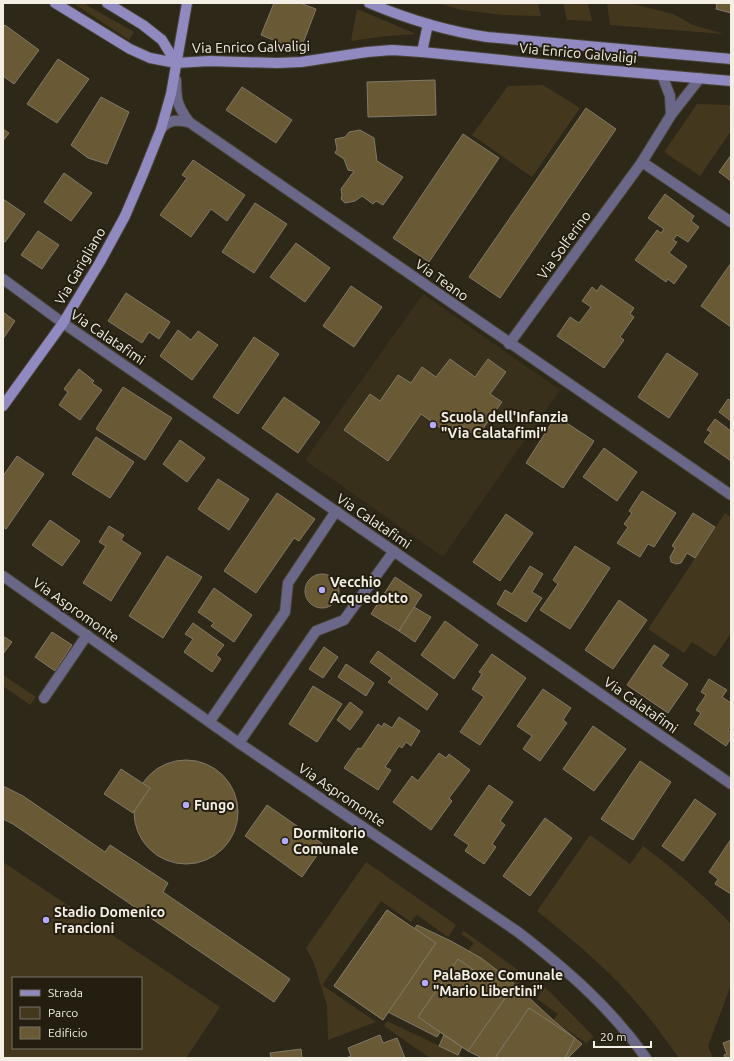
<svg xmlns="http://www.w3.org/2000/svg" width="734" height="1061" font-family="Ubuntu,sans-serif">
<style>
.built{fill:#39301b}
.green{fill:#43381e;fill-rule:evenodd}
.building{fill:#695a35;stroke:#807968}
.lines{fill:none;stroke-linecap:round;stroke-linejoin:round}
.lane-casing{stroke:#4a4436;stroke-width:12}
.street-casing{stroke:#4a4436;stroke-width:12}
.secondary-casing{stroke:#4a4436;stroke-width:12}
.lane{stroke:#6a6789;stroke-width:10}
.street{stroke:#6a6789;stroke-width:10}
.secondary{stroke:#908ac1;stroke-width:10}
.poi-dot{fill:#b4acf9;stroke:#241e10;stroke-width:1.5}
.labels{text-anchor:middle;stroke-width:4;stroke-linejoin:round;paint-order:stroke}
.street-label{font-size:14px;fill:#f3efe5;stroke:#241e10}
.poi-label{font-size:14px;font-weight:bold;fill:#f3efe5;stroke:#241e10;text-anchor:start}
</style>
<rect width="100%" height="100%" fill="#2e2819"/>
<!-- built -->
<path class="built" d="M423,294L560,390L443,557L305,460Z"/>
<!-- green -->
<g class="green">
<path d="M73,3H83L134,32L129,40Z"/>
<path d="M437,3H538L541,16L502,15L462,10Z"/>
<path d="M563,3H588L592,21L567,20Z"/>
<path d="M607,3H630L673,14L693,25L724,34L610,25Z"/>
<path d="M357,9L416,34L386,36L351,41Z"/>
<path d="M543,85L580,108L532,177L472,135L508,86Z"/>
<path d="M697,104L731,105V131L700,176L664,152Z"/>
<path d="M725,513L731,517V633L715,657L692,642L684,653L648,629Z"/>
<path d="M3,675L36,697L30,705L3,686Z"/>
<path d="M590,835L630,864L643,846C674,869 704,895 731,924V985L708,1046L713,1058H679C667,1042 655,1024 642,1009C612,972 574,941 537,911Z"/>
<path d="M3,862L220,1007L186,1058H3ZM13,978H141V1048H13Z"/>
<path d="M366,862L456,925L448,937L417,915L411,922L381,901L322,985L376,1022L328,1040L327,1005L314,963L306,948Z"/>
<path d="M464,931L525,975L517,986L510,980L468,951L474,943L461,934Z"/>
<path d="M534,979L550,992L594,1037L586,1043L553,1020L558,1014L537,999L541,992L531,984Z"/>
<path d="M387,1021L465,1058H430L384,1026Z"/>
</g>
<!-- building -->
<g class="building">
<path d="M274,3H300L316,9L300,51L261,35Z"/>
<path d="M712,3H731V13L716,9L717,4Z"/>
<path d="M5,25L39,50L14,84L3,76V27Z"/>
<path d="M58,59L89,79L57,123L27,104Z"/>
<path d="M435,80L436,115L368,117L367,82Z"/>
<path d="M242,87L292,120L276,143L226,110Z"/>
<path d="M101,97L129,112L107,164L88,158L71,145Z"/>
<path d="M586,108L616,129L500,298L469,277Z"/>
<path d="M3,129L9,133L3,141Z"/>
<path d="M360,130L374,138L377,161L403,177L383,205L376,201L373,204L362,196L355,201L345,203L341,199L342,195L341,189L354,171L348,170L344,159L335,153L337,149L335,139L345,137L349,132Z"/>
<path d="M463,134L499,158L429,262L393,238Z"/>
<path d="M731,155V181L719,172Z"/>
<path d="M193,160L245,195L227,221L211,209L191,237L160,215L187,178L182,175Z"/>
<path d="M64,173L92,193L71,221L44,202Z"/>
<path d="M665,194L694,216L691,221L699,227L688,242L677,235L673,240L677,242L669,253L687,266L674,284L668,279L666,282L635,260L657,230L661,233L664,229L648,218Z"/>
<path d="M3,199L25,214L5,242L3,241Z"/>
<path d="M255,203L287,224L254,273L222,252Z"/>
<path d="M38,231L59,245L42,269L21,255Z"/>
<path d="M296,243L330,268L305,302L270,277Z"/>
<path d="M731,263V327L701,306Z"/>
<path d="M601,285L634,308L630,314L634,317L620,337L624,340L604,368L557,336L570,317L579,323L591,307L582,301L592,287L597,291Z"/>
<path d="M351,286L382,307L354,347L323,326Z"/>
<path d="M126,293L170,322L159,339L149,332L142,343L108,321Z"/>
<path d="M3,312L15,321L3,339Z"/>
<path d="M178,330L191,340L198,331L218,345L192,380L160,356Z"/>
<path d="M254,337L279,354L238,414L213,397Z"/>
<path d="M667,353L698,374L669,418L638,397Z"/>
<path d="M450,359L475,377L488,359L506,372L490,394L502,402L477,437L462,426L453,437L421,414L388,461L344,430L370,394L380,401L398,375L411,383L422,367L436,377Z"/>
<path d="M79,369L94,381L92,383L102,390L80,420L59,405L68,392L64,389Z"/>
<path d="M123,387L172,418L145,460L96,429Z"/>
<path d="M284,397L320,422L298,453L262,428Z"/>
<path d="M728,399L731,401V421L719,412Z"/>
<path d="M556,416L594,441L563,488L526,463Z"/>
<path d="M715,419L731,431V461L704,442L711,432L707,430Z"/>
<path d="M96,437L134,462L110,498L72,474Z"/>
<path d="M180,440L205,458L187,482L163,464Z"/>
<path d="M604,448L637,472L617,501L583,477Z"/>
<path d="M17,456L44,474L6,529L3,527V476Z"/>
<path d="M218,479L249,499L229,530L198,509Z"/>
<path d="M642,491L676,513L654,547L648,544L640,557L617,543L628,527L624,524L632,513L629,511Z"/>
<path d="M277,493L315,519L299,541L294,538L256,593L224,571Z"/>
<path d="M693,513L715,527L695,558L687,553L681,563L676,564L671,562L670,557L675,548L672,546Z"/>
<path d="M506,514L533,533L500,581L473,562Z"/>
<path d="M50,520L80,541L62,566L32,545Z"/>
<path d="M109,526L124,535L121,540L141,553L111,601L83,583L106,546L99,542Z"/>
<path d="M575,546L610,568L570,629L540,610L558,584L553,580Z"/>
<path d="M167,556L202,577L163,638L129,616Z"/>
<path d="M530,566L543,574L532,592L542,598L526,622L497,604L505,590L512,594Z"/>
<circle cx="322" cy="591" r="17"/>
<path d="M395,577L422,595L399,631L371,614Z"/>
<path d="M214,588L252,615L234,642L211,626L214,623L198,612Z"/>
<path d="M619,600L647,620L613,669L585,650Z"/>
<path d="M414,607L431,617L415,642L399,631Z"/>
<path d="M445,621L478,645L454,679L421,655Z"/>
<path d="M193,623L224,645L216,655L221,659L212,672L184,652L193,639L185,634Z"/>
<path d="M52,632L72,645L55,671L35,657Z"/>
<path d="M3,636L12,642L3,654Z"/>
<path d="M654,645L669,655L661,666L688,684L668,713L627,685Z"/>
<path d="M324,647L338,657L323,678L309,669Z"/>
<path d="M378,651L438,694L427,710L388,682L392,678L370,662Z"/>
<path d="M492,654L526,678L480,745L460,732L484,697L472,689L482,674L479,672Z"/>
<path d="M346,664L374,683L366,696L338,677Z"/>
<path d="M709,679L727,690L722,697L731,703V726L728,730L731,732V738L726,746L694,724L701,713L696,710L706,695L701,692Z"/>
<path d="M313,686L342,704L317,742L289,724Z"/>
<path d="M543,689L571,708L563,720L567,723L540,761L523,749L532,736L517,726Z"/>
<path d="M350,702L363,712L350,730L337,720Z"/>
<path d="M399,717L420,731L411,746L406,742L402,748L399,746L385,767L391,770L378,790L344,768L358,748L361,749L378,724L382,727L384,723L392,728Z"/>
<path d="M593,726L626,749L594,791L563,769Z"/>
<path d="M439,753L446,758L449,754L470,770L449,798L452,801L431,830L393,802L412,776L418,781Z"/>
<circle cx="186" cy="812" r="52"/>
<path d="M640,761L671,782L633,840L601,819Z"/>
<path d="M121,769L150,788L133,813L104,794Z"/>
<path d="M489,785L513,802L500,821L505,825L492,844L496,847L484,864L465,851L469,845L454,835Z"/>
<path d="M3,786L23,796L105,852L110,845L168,883L163,892L290,979L274,1002L13,824L3,819Z"/>
<path d="M695,799L716,814L683,861L662,846Z"/>
<path d="M267,805L324,845L302,877L245,836Z"/>
<path d="M545,818L572,838L530,896L503,876Z"/>
<path d="M731,839V894L715,884L718,879L709,872Z"/>
<path d="M387,910L414,929L417,925L451,941L481,958L510,980L553,1020L582,1044L568,1058H482L468,1051L440,1032L437,1037L388,1012L383,1020L334,986Z"/>
<path d="M387,910L436,943L383,1020L334,986Z"/>
<path d="M458,959L508,994L468,1051L418,1017Z"/>
<path d="M529,1008L575,1038L565,1058H495Z"/>
<path d="M380,1035L383,1043L397,1038L405,1058H346L351,1056L348,1048Z"/>
<path d="M444,1035L462,1047L458,1055L439,1046Z"/>
<path d="M731,1040V1058H725L724,1055L727,1054L723,1043Z"/>
<path d="M301,1049L302,1058H271L270,1053Z"/>
</g>
<g class="lines">
<defs>
<path id="lane" d="M44,698L87,635"/>
<g id="street">
<path d="M662,75L670,96L671,115"/>
<path d="M176,80C176,100 177,105 189,122L731,495"/>
<path d="M161,129C169,119 177,120 189,122"/>
<path d="M642,162L731,222"/>
<path d="M3,279L63,323L731,784"/>
<path d="M509,344L642,162L671,115L700,78"/>
<path d="M3,576L239,743L518,932C566,969 611,1008 646,1058"/>
<path d="M210,721L285,612L288,583L336,511"/>
<path d="M239,743L316,631L344,620L394,551"/>
</g>
<g id="secondary">
<path d="M55,3L130,49L150,58L176,63L209,61L277,63L301,62L367,52L392,50L422,52L581,68L731,81"/>
<path d="M107,3L143,25L162,40L176,63"/>
<path d="M369,3C407,19 446,31 487,37L731,59"/>
<path d="M422,52L428,24"/>
<path d="M3,406L63,323L100,262L125,216L143,174L161,129L171,94L187,3"/>
</g>
</defs>
<!-- lane casing -->
<use href="#lane" class="lane-casing"/>
<!-- street casing -->
<use href="#street" class="street-casing"/>
<!-- secondary casing -->
<use href="#secondary" class="secondary-casing"/>
<!-- lane -->
<use href="#lane" class="lane"/>
<!-- street -->
<use href="#street" class="street"/>
<!-- secondary -->
<use href="#secondary" class="secondary"/>
</g>
<!-- markers -->
<g class="poi-dot">
<circle cx="433" cy="425" r="4"/>
<circle cx="322" cy="590" r="4"/>
<circle cx="186" cy="805" r="4"/>
<circle cx="285" cy="841" r="4"/>
<circle cx="46" cy="920" r="4"/>
<circle cx="425" cy="983" r="4"/>
</g>
<g class="labels">
<!-- street labels -->
<g class="street-label">
<text transform="translate(251 47) rotate(-1)" y="5">Via Enrico Galvaligi</text>
<text transform="translate(578 53) rotate(5)" y="5">Via Enrico Galvaligi</text>
<text transform="translate(564 245) rotate(-54)" y="5">Via Solferino</text>
<text transform="translate(80 266) rotate(-60)" y="5">Via Garigliano</text>
<text transform="translate(442 280) rotate(35)" y="5">Via Teano</text>
<text transform="translate(108 337) rotate(34)" y="5">Via Calatafimi</text>
<text transform="translate(374 521) rotate(34)" y="5">Via Calatafimi</text>
<text transform="translate(76 610) rotate(35)" y="5">Via Aspromonte</text>
<text transform="translate(641 705) rotate(35)" y="5">Via Calatafimi</text>
<text transform="translate(342 795) rotate(34)" y="5">Via Aspromonte</text>
</g>
<!-- poi labels -->
<g class="poi-label">
<text x="441" y="422">Scuola dell'Infanzia<tspan x="441" dy="16">"Via Calatafimi"</tspan></text>
<text x="330" y="587">Vecchio<tspan x="330" dy="16">Acquedotto</tspan></text>
<text x="194" y="810">Fungo</text>
<text x="293" y="838">Dormitorio<tspan x="293" dy="16">Comunale</tspan></text>
<text x="54" y="917">Stadio Domenico<tspan x="54" dy="16">Francioni</tspan></text>
<text x="433" y="980">PalaBoxe Comunale<tspan x="433" dy="16">"Mario Libertini"</tspan></text>
</g>
</g>
<!-- border -->
<rect width="734" height="1061" fill="none" stroke="#f3efe5" stroke-width="8"/>
<!-- legend -->
<rect x="12" y="977" width="130" height="72" fill="#241e10" stroke="#777265"/>
<rect x="20" y="990" width="20" height="6" fill="#908ac1" stroke="#777265"/>
<text x="48" y="997" font-size="12" fill="#f3efe5">Strada</text>
<rect x="20" y="1007" width="20" height="12" fill="#43381e" stroke="#777265"/>
<text x="48" y="1017" font-size="12" fill="#f3efe5">Parco</text>
<rect x="20" y="1027" width="20" height="12" fill="#695a35" stroke="#777265"/>
<text x="48" y="1037" font-size="12" fill="#f3efe5">Edificio</text>
<!-- scale -->
<path d="M594 1041v6h57v-6" fill="none" stroke="#f3efe5" stroke-width="2"/>
<text x="600" y="1041" font-size="12" fill="#f3efe5" stroke="#241e10" stroke-width="3" paint-order="stroke">20 m</text>
</svg>
